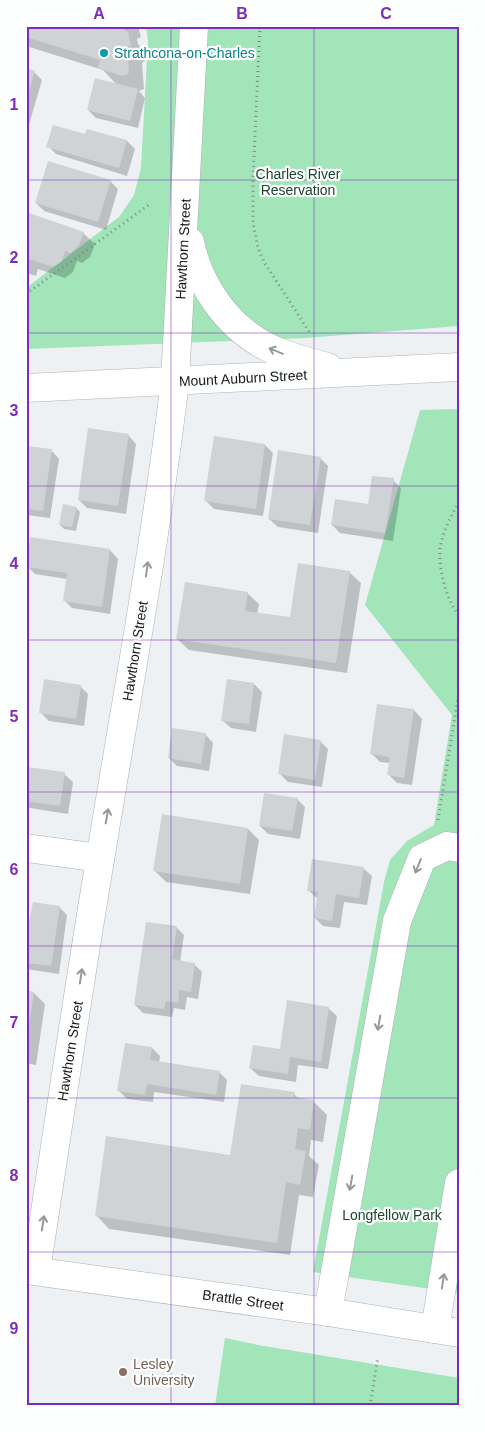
<svg xmlns="http://www.w3.org/2000/svg" width="485" height="1432" font-family="Helvetica,sans-serif">
<style>
.green{fill:#a1e5b9}
.shadow{fill:#0003}
.building{fill:#cfd3d6}
.lines{fill:none;stroke-linecap:round;stroke-linejoin:round}
.minor-casing{stroke:#adb1b4;stroke-width:29}
.major-casing{stroke:#adb1b4;stroke-width:29}
.path{stroke:#828587;stroke-width:3;stroke-dasharray:1 4;stroke-linecap:butt}
.minor{stroke:#fff;stroke-width:28}
.major{stroke:#fff;stroke-width:28}
.oneway{stroke:#979898}
.grid{fill:none;stroke:#7b2cbf;stroke-width:1;stroke-opacity:0.55}
.culture-dot{fill:#0f9aa8;stroke:#fdfefe;stroke-width:2}
.education-dot{fill:#8d6e63;stroke:#fdfefe;stroke-width:2}
.labels{text-anchor:middle;stroke-width:4.5;stroke-linejoin:round;paint-order:stroke}
.culture-label{font-size:14px;fill:#0d838f;stroke:#fdfefe;text-anchor:start}
.park-label{font-size:14px;fill:#1e452e;stroke:#fdfefe}
.street-label{font-size:14px;fill:#181a1b;stroke:#fdfefe}
.education-label{font-size:14px;fill:#785e54;stroke:#fdfefe;text-anchor:start}
.neatline{fill:none;stroke:#7b2cbf;stroke-width:2}
.grid-label{font-size:16px;text-anchor:middle;font-weight:bold;fill:#7b2cbf}
</style>
<rect width="100%" height="100%" fill="#edf1f4"/>
<!-- green -->
<g class="green">
<path d="M146,26H459V326L305,338L26,349V288L119,217L134,195L141,168L148,41Z"/>
<path d="M459,409V1293L313,1272L384,882L390,860L407,841L434,825L452,715L365,605L420,410Z"/>
<path d="M225,1338L258,1345L459,1378V1406H215Z"/>
</g>
<!-- shadow -->
<g class="shadow">
<path d="M26,26H138L141,37L137,39L138,44L143,49L146,60L142,63L144,89L139,91L145,98L138,128L96,118L88,110L117,85L103,70L26,46Z"/>
<path d="M26,70L34,72L42,80L26,135Z"/>
<path d="M88,130L127,141L135,149L127,176L56,154L48,146L86,136Z"/>
<path d="M110,181L118,189L106,230L44,211L36,203Z"/>
<path d="M26,213L83,233L95,244L90,257L82,263L77,261L73,272L65,278L38,269L36,276L26,273Z"/>
<path d="M128,435L136,444L126,514L87,508L79,500Z"/>
<path d="M265,445L273,453L263,516L214,509L206,501Z"/>
<path d="M26,447L51,450L59,459L50,518L26,515Z"/>
<path d="M320,458L328,466L318,533L278,527L269,519Z"/>
<path d="M393,480L401,488L393,541L340,533L332,525L369,506Z"/>
<path d="M76,508L80,512L76,531L64,529L60,525Z"/>
<path d="M31,539L110,550L118,559L110,614L72,608L64,600L67,579L35,574L27,566Z"/>
<path d="M349,572L361,583L347,673L189,650L177,639L247,593L259,604L257,614L291,619Z"/>
<path d="M228,681L254,684L262,692L256,732L231,728L222,720Z"/>
<path d="M80,686L88,694L84,726L49,721L41,713Z"/>
<path d="M379,705L414,710L422,719L412,785L397,783L389,775L390,763L380,762L371,753Z"/>
<path d="M205,734L213,743L209,771L177,766L169,758Z"/>
<path d="M320,741L328,749L322,787L288,782L280,774Z"/>
<path d="M26,773L64,774L73,782L68,814L30,808L26,804Z"/>
<path d="M297,799L305,807L300,839L268,834L260,826Z"/>
<path d="M248,829L259,840L250,894L166,882L155,871Z"/>
<path d="M363,868L372,876L367,905L344,902L340,928L323,926L315,918L318,899L309,891Z"/>
<path d="M59,907L67,915L59,974L26,969V922L30,923Z"/>
<path d="M176,927L184,935L180,962L194,964L202,972L198,999L187,997L185,1010L174,1008L172,1017L143,1013L135,1005Z"/>
<path d="M26,992L34,993L45,1004L36,1065L26,1063Z"/>
<path d="M328,1008L337,1016L328,1069L298,1065L296,1082L259,1076L250,1068L281,1050Z"/>
<path d="M152,1048L160,1056L159,1063L219,1072L227,1080L224,1102L154,1092L153,1102L127,1099L119,1091Z"/>
<path d="M294,1094L300,1100L314,1102L327,1115L323,1142L311,1140L309,1156L319,1165L313,1197L299,1195L290,1255L109,1229L96,1215L231,1156Z"/>
</g>
<!-- building -->
<g class="building">
<path d="M26,26H123L124,30L128,32L131,45L127,47L129,73L123,76L98,68L100,60L26,37Z"/>
<path d="M26,68L35,71L27,98H26Z"/>
<path d="M95,78L138,89L130,121L87,110Z"/>
<path d="M53,125L85,134L87,129L127,140L119,168L46,147Z"/>
<path d="M48,161L111,180L98,222L35,203Z"/>
<path d="M26,212L84,232L79,245L71,253L65,251L62,261L53,267L26,258Z"/>
<path d="M88,428L129,434L118,506L78,500Z"/>
<path d="M214,436L265,444L256,509L204,501Z"/>
<path d="M26,446L52,449L43,511L26,509Z"/>
<path d="M278,450L321,457L310,525L268,519Z"/>
<path d="M372,476L394,478L385,533L331,525L335,499L368,504Z"/>
<path d="M63,504L77,507L72,527L59,525Z"/>
<path d="M30,537L110,549L102,607L63,601L67,573L26,567Z"/>
<path d="M298,563L350,571L336,663L176,639L185,582L248,592L245,611L290,617Z"/>
<path d="M44,679L81,685L76,719L39,713Z"/>
<path d="M227,679L254,683L249,724L221,721Z"/>
<path d="M377,704L414,709L404,778L387,775L390,757L370,754Z"/>
<path d="M172,728L206,733L201,764L168,758Z"/>
<path d="M284,734L321,740L315,780L278,774Z"/>
<path d="M26,767L65,772L60,806L26,801Z"/>
<path d="M264,793L298,798L292,831L259,826Z"/>
<path d="M162,814L248,828L240,884L153,871Z"/>
<path d="M312,859L364,867L359,898L336,894L332,921L314,918L318,892L307,891Z"/>
<path d="M33,902L60,906L51,966L26,963V921L29,922Z"/>
<path d="M146,922L177,926L172,959L195,963L191,992L179,990L178,1003L166,1001L164,1009L134,1005Z"/>
<path d="M26,990L34,992L27,1039H26Z"/>
<path d="M287,1000L329,1007L321,1062L290,1057L288,1074L249,1068L253,1045L280,1049Z"/>
<path d="M125,1043L152,1047L150,1060L220,1071L216,1095L147,1084L145,1095L117,1091Z"/>
<path d="M241,1084L295,1092L294,1097L314,1100L310,1130L298,1128L295,1149L306,1151L300,1185L286,1182L277,1243L95,1216L106,1136L230,1155Z"/>
</g>
<g class="lines">
<defs>
<g id="minor">
<path d="M26,848L100,858"/>
<path d="M36,1271C57,1134 77,997 100,860C126,700 156,541 175,381"/>
<path d="M328,1312L397,921L422,858L447,846L459,848"/>
<path d="M435,1329L459,1183"/>
</g>
<g id="major">
<path d="M190,242C199,286 227,326 267,347C286,356 308,362 328,367"/>
<path d="M175,381L194,26"/>
<path d="M26,388L459,367"/>
<path d="M26,1270L328,1312L459,1333"/>
</g>
</defs>
<!-- minor casing -->
<use href="#minor" class="minor-casing"/>
<!-- major casing -->
<use href="#major" class="major-casing"/>
<!-- path -->
<g class="path">
<path d="M260,26L253,179V223L258,248L264,262L310,333"/>
<path d="M26,294L150,204"/>
<path d="M459,502C451,515 442,534 440,549C439,572 446,598 459,616"/>
<path d="M438,820L459,692"/>
<path d="M370,1406L378,1357"/>
</g>
<!-- minor -->
<use href="#minor" class="minor"/>
<!-- major -->
<use href="#major" class="major"/>
</g>
<!-- one-way arrows -->
<defs><path id="oneway-shaft" d="M-6 0H5M1.5-3L5.5 0L1.5 3" fill="none" stroke-width="1.6" stroke-linecap="round" stroke-linejoin="round" transform="scale(1.25)"/></defs>
<g class="oneway">
<use href="#oneway-shaft" transform="translate(276 351) rotate(-158)"/>
<use href="#oneway-shaft" transform="translate(147 569) rotate(-82)"/>
<use href="#oneway-shaft" transform="translate(107 816) rotate(-80)"/>
<use href="#oneway-shaft" transform="translate(418 866) rotate(112)"/>
<use href="#oneway-shaft" transform="translate(81 976) rotate(-81)"/>
<use href="#oneway-shaft" transform="translate(379 1023) rotate(100)"/>
<use href="#oneway-shaft" transform="translate(351 1183) rotate(100)"/>
<use href="#oneway-shaft" transform="translate(43 1223) rotate(-81)"/>
<use href="#oneway-shaft" transform="translate(443 1281) rotate(-81)"/>
</g>
<!-- grid -->
<path class="grid" d="M171,26V1406M314,26V1406M26,180H459M26,333H459M26,486H459M26,640H459M26,792H459M26,946H459M26,1098H459M26,1252H459"/>
<!-- markers -->
<circle class="culture-dot" cx="104" cy="53" r="5"/>
<circle class="education-dot" cx="123" cy="1372" r="5"/>
<g class="labels">
<!-- culture labels -->
<g class="culture-label">
<text x="114" y="58">Strathcona-on-Charles</text>
</g>
<!-- park labels -->
<g class="park-label">
<text x="298" y="179">Charles River<tspan x="298" dy="16">Reservation</tspan></text>
<text x="392" y="1220">Longfellow Park</text>
</g>
<!-- street labels -->
<g class="street-label">
<text transform="translate(183 249) rotate(-87)" y="5">Hawthorn Street</text>
<text transform="translate(243 378) rotate(-3)" y="5">Mount Auburn Street</text>
<text transform="translate(135 651) rotate(-81)" y="5">Hawthorn Street</text>
<text transform="translate(70 1051) rotate(-81)" y="5">Hawthorn Street</text>
<text transform="translate(243 1300) rotate(8)" y="5">Brattle Street</text>
</g>
<!-- education labels -->
<g class="education-label">
<text x="133" y="1369">Lesley<tspan x="133" dy="16">University</tspan></text>
</g>
</g>
<!-- border -->
<rect width="485" height="1432" fill="none" stroke="#fdfefe" stroke-width="55"/>
<rect x="28" y="28" width="430" height="1376" class="neatline"/>
<g class="grid-label">
<text x="99" y="19">A</text>
<text x="242" y="19">B</text>
<text x="386" y="19">C</text>
<text x="14" y="110">1</text>
<text x="14" y="263">2</text>
<text x="14" y="416">3</text>
<text x="14" y="569">4</text>
<text x="14" y="722">5</text>
<text x="14" y="875">6</text>
<text x="14" y="1028">7</text>
<text x="14" y="1181">8</text>
<text x="14" y="1334">9</text>
</g>
</svg>
